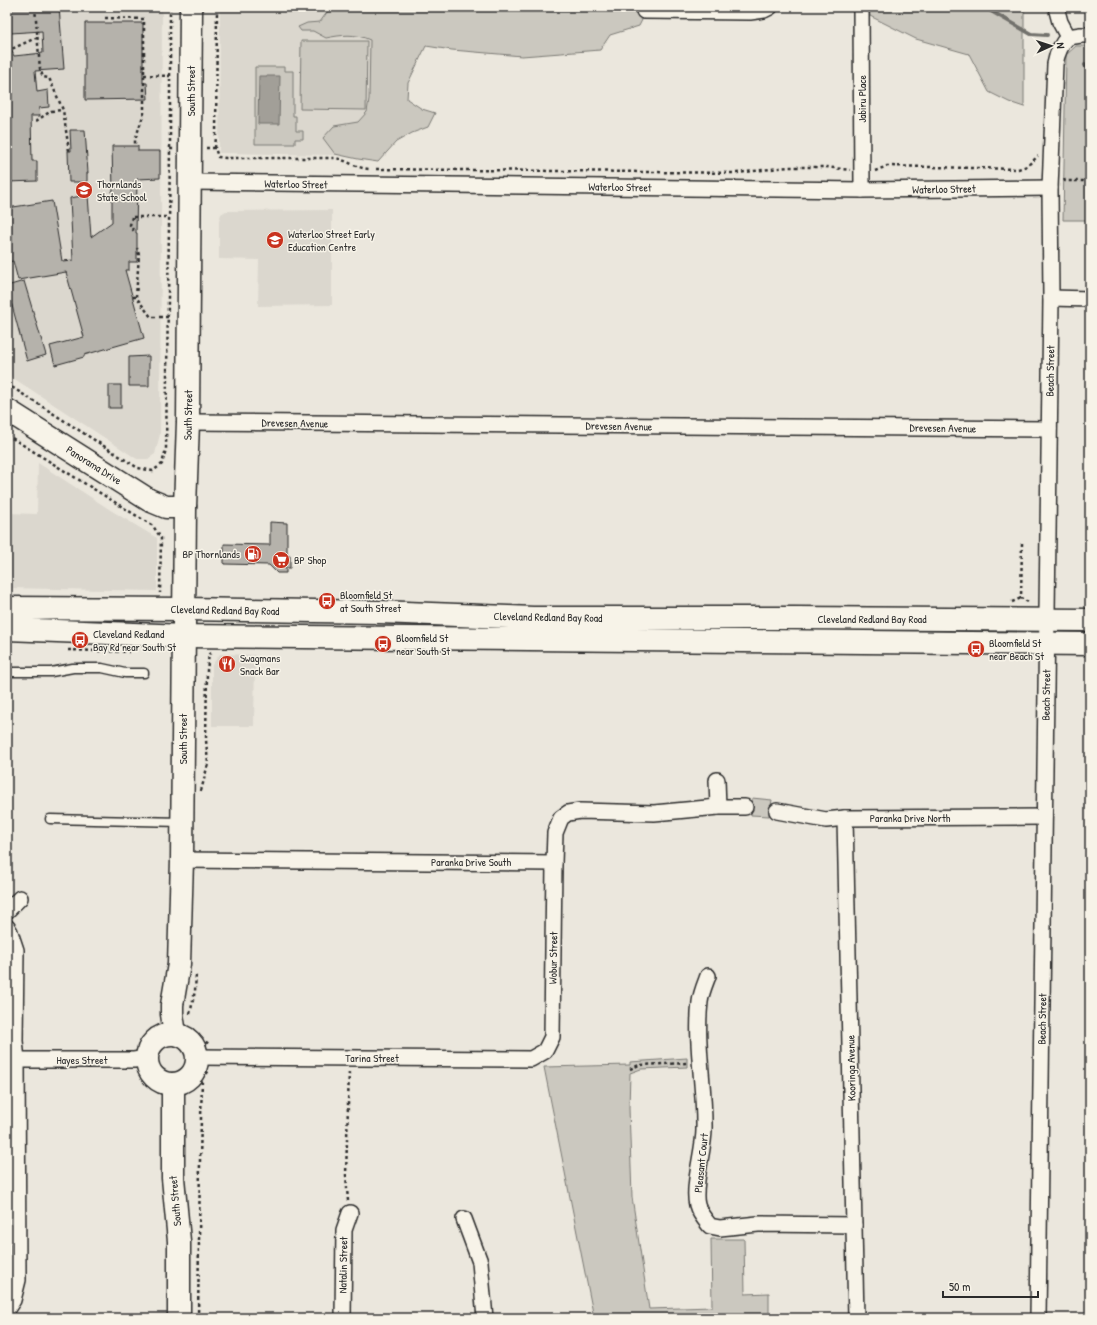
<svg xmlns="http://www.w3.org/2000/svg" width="1097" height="1325" font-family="'Patrick Hand',sans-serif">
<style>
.built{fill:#dbd7ce}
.green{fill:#cbc8bf;stroke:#7b7a75}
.water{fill:#a29f98;stroke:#72716c}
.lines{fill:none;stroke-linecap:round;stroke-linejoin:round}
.stream{stroke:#72716c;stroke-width:4}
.building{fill:#b5b2ab;stroke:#2b2b2b}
.lane-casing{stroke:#2b2b2b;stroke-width:11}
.street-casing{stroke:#2b2b2b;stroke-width:18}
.secondary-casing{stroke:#2b2b2b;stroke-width:25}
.highway-casing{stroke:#2b2b2b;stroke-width:25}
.path{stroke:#2b2b2b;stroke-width:2.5;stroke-dasharray:3 3;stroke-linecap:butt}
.lane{stroke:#f7f3e8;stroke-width:8}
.street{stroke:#f7f3e8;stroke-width:15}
.secondary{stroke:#f7f3e8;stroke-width:22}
.highway{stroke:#f7f3e8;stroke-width:22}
.labels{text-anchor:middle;stroke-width:3;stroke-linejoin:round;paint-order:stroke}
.street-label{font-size:11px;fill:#2b2b2b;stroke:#f7f3e8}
.poi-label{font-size:11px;fill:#2b2b2b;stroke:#f7f3e8;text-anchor:start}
</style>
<rect width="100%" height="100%" fill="#ebe7dd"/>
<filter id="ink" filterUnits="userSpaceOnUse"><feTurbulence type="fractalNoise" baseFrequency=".025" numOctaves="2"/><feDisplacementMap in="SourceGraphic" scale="8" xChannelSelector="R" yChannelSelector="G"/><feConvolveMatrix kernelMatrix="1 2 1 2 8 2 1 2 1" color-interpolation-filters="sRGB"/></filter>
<g filter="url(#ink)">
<!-- built -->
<g class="built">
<path d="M7,7H162L160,434L155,454L148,459H137L7,374Z"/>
<path d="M220,7H387L386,156L219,153Z"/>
<path d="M332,210V305L258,306L259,260L219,259V221L221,214L226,211Z"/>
<path d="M38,463L112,511L157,538V591L7,588V513L37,514Z"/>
<path d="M220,654L255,655L254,726H212V665Z"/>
</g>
<!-- green -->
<g class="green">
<path d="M347,7H636L643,18L639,26L610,35L600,50L522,56L452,50L426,46L408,83L407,99L422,109L435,113L428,127L412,133L396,142L378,162L358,159L335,154L323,138L334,126L358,122L367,112L369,99L370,40C355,33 341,35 326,38L313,31H301L298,27L307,23L320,22L328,11L344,10Z"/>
<path d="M869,7H1024V107L1009,102L989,92L969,54L916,39L870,16Z"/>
<path d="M301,41H367L366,110L300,109Z"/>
<path d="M1076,46H1090V220H1063L1066,55Z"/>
<path d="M255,67H284V71H293V116H296V131H303V139H295V144H255Z"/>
<path d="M752,798L772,800L769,816L751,815Z"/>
<path d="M687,1058V1067L641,1069L630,1073L629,1108L632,1197L649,1309L712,1307L711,1239H744L745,1294L769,1293V1318H594L544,1067L630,1065V1062Z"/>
</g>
<!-- water -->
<path class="water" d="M259,76H280L279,124H258Z"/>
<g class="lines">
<!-- stream -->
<g class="stream">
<path d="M984,7L1031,34L1047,35"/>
<path d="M1085,65L1090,70"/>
</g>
</g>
<!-- building -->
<g class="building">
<path d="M9,7H59L64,69L35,71L37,92L48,90L49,107L39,108L40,116H31L32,161H37V181L7,182V40L14,56L43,53L42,31L11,33Z"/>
<path d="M85,23H143V83H147L148,99L85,100Z"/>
<path d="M70,130H85L88,173H87V182H69L68,151H71Z"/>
<path d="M112,146H138V151H160V178L137,179L136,233H137V262H129V270H125L144,338L84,355V357L55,365L50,346L84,337L66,272L18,280L13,261L8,262L7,254V208L52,201L62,261L73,260L70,198L88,195L91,237L112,222V191H113Z"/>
<path d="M24,281L46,355L27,361L7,287V286Z"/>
<path d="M149,356V386H129V357Z"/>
<rect x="109" y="385" width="12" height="23"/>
<path d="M270,522L287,523V556H290V568H286V573H277L269,565L224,564V544L270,545Z"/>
</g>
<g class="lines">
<defs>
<g id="lane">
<path d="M7,672H51L73,668H102L125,673H144"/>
<path d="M50,819L181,822"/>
</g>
<g id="street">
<path d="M861,7L862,190"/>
<path d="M644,11L750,12L764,10L770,7"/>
<path d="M1068,37L1081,35H1090"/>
<path d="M190,182L862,190L1050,188"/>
<path d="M1051,298L1090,299"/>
<path d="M188,422L1049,429"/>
<path d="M717,780L718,807"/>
<path d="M777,811L826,820L845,818L1044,817"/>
<path d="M845,818L856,1318"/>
<path d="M182,860L554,863L555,833L561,818L568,813L580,811L654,813L718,807H745"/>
<path d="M7,911L20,898"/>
<path d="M7,927L10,932L16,950L15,1041L17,1060L18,1280L13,1300L7,1309"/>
<path d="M708,976C705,984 701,993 700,1002C695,1044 705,1087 704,1130C704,1150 692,1187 697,1205C699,1213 705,1220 710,1226L720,1228L758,1224L854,1225"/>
<path d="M197,1057L531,1059L545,1051L552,1037L554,863"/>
<path d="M17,1060H134L147,1058"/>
<path d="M464,1219L480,1262L485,1318"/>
<path d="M343,1318L344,1230L350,1213"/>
<path d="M1038,1318L1051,298L1050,188L1055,64C1057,53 1060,45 1068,37L1060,22L1056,7"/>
</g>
<g id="secondary">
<path d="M7,410L149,500L166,507H185"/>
<path d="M175,1034L172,1014V1005L179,964L182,860L185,507L188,422L191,7"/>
<circle cx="172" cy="1059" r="25"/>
<path d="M173,1084V1178L179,1241V1318"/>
</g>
<g id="highway">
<path d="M7,608L184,609L380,612L533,618H794L1090,620"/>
<path d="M7,629L184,636L1090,644"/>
</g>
</defs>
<!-- lane casing -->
<use href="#lane" class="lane-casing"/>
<!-- street casing -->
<use href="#street" class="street-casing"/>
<!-- secondary casing -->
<use href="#secondary" class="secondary-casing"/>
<!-- highway casing -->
<use href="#highway" class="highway-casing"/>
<!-- path -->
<g class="path">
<path d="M35,7L40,69L43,77L49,78L63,110L69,151"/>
<path d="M170,7V149"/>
<path d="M105,18L144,19V113L135,140V146"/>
<path d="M7,51L38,37"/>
<path d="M144,75L170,76"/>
<path d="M36,121L51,111L63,110"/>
<path d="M206,148H215L218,157L226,158H336C348,161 358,169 371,169"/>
<path d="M215,148L216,137L217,7"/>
<path d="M376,169L737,173L788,167H826L850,170"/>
<path d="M875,171L887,166L1018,169L1027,166L1037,157L1038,156"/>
<path d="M1064,179L1065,181H1083L1090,184"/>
<path d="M132,217L130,225L135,233"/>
<path d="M133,217H169"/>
<path d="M133,297H136L151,317H168"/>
<path d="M136,297L139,255L137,248"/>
<path d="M7,384L138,468L153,471L162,464L166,449L170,149H175"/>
<path d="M7,435L153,526L161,538L160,593"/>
<path d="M1022,543L1021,598L1028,602"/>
<path d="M1012,602L1021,598"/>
<path d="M68,650L129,652"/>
<path d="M201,791L208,764L206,740L207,670L209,654L211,653"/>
<path d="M190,1014L195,991L196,973"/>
<path d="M192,1030L202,1039L209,1044"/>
<path d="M630,1069L639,1065L689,1063"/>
<path d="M348,1201L346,1175L349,1070"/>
<path d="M198,1318L200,1160L202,1078L209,1071"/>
</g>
<!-- lane -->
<use href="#lane" class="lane"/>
<!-- street -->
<use href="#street" class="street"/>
<!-- secondary -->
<use href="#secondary" class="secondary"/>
<!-- highway -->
<use href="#highway" class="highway"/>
</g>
</g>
<!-- icons -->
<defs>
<symbol id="school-disc" viewBox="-11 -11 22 22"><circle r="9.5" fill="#c8321e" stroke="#f7f3e8"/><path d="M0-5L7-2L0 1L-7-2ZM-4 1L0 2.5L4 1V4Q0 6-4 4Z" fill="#fff"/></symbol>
<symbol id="fuel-disc" viewBox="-11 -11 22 22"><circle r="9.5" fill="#c8321e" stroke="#f7f3e8"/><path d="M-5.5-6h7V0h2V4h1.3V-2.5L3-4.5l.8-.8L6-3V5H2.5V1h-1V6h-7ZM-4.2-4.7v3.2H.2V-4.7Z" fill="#fff"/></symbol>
<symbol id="supermarket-disc" viewBox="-11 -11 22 22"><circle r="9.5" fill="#c8321e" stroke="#f7f3e8"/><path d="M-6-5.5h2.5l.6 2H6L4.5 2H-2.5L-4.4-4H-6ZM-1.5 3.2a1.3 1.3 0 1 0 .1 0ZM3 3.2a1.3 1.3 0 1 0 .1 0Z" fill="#fff"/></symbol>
<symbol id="bus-disc" viewBox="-11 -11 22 22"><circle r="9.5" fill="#c8321e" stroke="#f7f3e8"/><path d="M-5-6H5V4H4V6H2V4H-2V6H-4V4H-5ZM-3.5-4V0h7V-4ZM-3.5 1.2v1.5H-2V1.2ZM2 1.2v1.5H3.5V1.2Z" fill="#fff"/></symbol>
<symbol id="restaurant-disc" viewBox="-11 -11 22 22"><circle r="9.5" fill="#c8321e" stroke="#f7f3e8"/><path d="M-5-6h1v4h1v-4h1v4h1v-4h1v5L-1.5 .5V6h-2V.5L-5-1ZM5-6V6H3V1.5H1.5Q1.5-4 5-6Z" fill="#fff"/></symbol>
</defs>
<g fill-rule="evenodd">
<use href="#school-disc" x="74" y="180" width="20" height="20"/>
<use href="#school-disc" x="265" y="230" width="20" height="20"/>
<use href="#fuel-disc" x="243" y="544" width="20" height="20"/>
<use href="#supermarket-disc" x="271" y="550" width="20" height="20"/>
<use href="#bus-disc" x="317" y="591" width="20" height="20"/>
<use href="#bus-disc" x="70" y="630" width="20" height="20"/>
<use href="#bus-disc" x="373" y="634" width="20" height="20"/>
<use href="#bus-disc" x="966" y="639" width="20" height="20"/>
<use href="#restaurant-disc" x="217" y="654" width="20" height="20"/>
</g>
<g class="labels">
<!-- street labels -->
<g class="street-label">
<text transform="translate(191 91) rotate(-90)" y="4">South Street</text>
<text transform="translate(862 99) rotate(-90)" y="4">Jabiru Place</text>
<text transform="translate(296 184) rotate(1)" y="4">Waterloo Street</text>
<text transform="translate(620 187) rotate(1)" y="4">Waterloo Street</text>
<text transform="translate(944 189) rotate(-1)" y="4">Waterloo Street</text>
<text transform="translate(1050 371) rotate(-89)" y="4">Beach Street</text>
<text transform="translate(188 415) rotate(-89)" y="4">South Street</text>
<text transform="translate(295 423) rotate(1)" y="4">Drevesen Avenue</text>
<text transform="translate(619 426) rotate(1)" y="4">Drevesen Avenue</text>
<text transform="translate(943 428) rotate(1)" y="4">Drevesen Avenue</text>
<text transform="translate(94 465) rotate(32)" y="4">Panorama Drive</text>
<text transform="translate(225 610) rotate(1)" y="4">Cleveland Redland Bay Road</text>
<text transform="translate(548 617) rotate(1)" y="4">Cleveland Redland Bay Road</text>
<text x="872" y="623">Cleveland Redland Bay Road</text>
<text transform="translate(1046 695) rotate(-89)" y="4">Beach Street</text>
<text transform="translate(183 739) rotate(-90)" y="4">South Street</text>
<text x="910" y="822">Paranka Drive North</text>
<text x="471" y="866">Paranka Drive South</text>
<text transform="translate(553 958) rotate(-89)" y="4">Wobur Street</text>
<text transform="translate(1042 1019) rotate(-89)" y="4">Beach Street</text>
<text x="372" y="1062">Tarina Street</text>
<text x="82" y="1064">Hayes Street</text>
<text transform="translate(851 1068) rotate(-91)" y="4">Kooringa Avenue</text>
<text transform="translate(701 1163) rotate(-84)" y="4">Pleasant Court</text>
<text transform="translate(175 1201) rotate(-95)" y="4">South Street</text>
<text transform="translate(343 1265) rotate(-89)" y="4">Natalin Street</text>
</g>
<!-- poi labels -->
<g class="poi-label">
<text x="97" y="188">Thornlands<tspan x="97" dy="13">State School</tspan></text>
<text x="288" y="238">Waterloo Street Early<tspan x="288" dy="13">Education Centre</tspan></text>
<text x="240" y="558" text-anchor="end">BP Thornlands</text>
<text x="294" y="564">BP Shop</text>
<text x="340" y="599">Bloomfield St<tspan x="340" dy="13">at South Street</tspan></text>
<text x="93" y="638">Cleveland Redland<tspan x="93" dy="13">Bay Rd near South St</tspan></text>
<text x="396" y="642">Bloomfield St<tspan x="396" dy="13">near South St</tspan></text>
<text x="989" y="647">Bloomfield St<tspan x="989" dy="13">near Beach St</tspan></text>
<text x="240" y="662">Swagmans<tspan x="240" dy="13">Snack Bar</tspan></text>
</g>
</g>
<!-- margin -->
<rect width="1097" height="1325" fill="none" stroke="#f7f3e8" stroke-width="24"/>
<rect x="12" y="12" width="1073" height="1301" fill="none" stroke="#2b2b2b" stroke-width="1.5" filter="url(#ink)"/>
<!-- north arrow -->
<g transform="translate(1051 46) rotate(87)" stroke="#f7f3e8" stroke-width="3" paint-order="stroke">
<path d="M0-3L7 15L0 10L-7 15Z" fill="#2b2b2b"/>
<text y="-6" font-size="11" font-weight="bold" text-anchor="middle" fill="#2b2b2b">N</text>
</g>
<!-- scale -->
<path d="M943 1291v6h95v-6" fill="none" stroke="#2b2b2b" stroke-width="2"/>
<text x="949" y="1291" font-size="12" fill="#2b2b2b" stroke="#f7f3e8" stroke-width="3" paint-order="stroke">50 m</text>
</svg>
